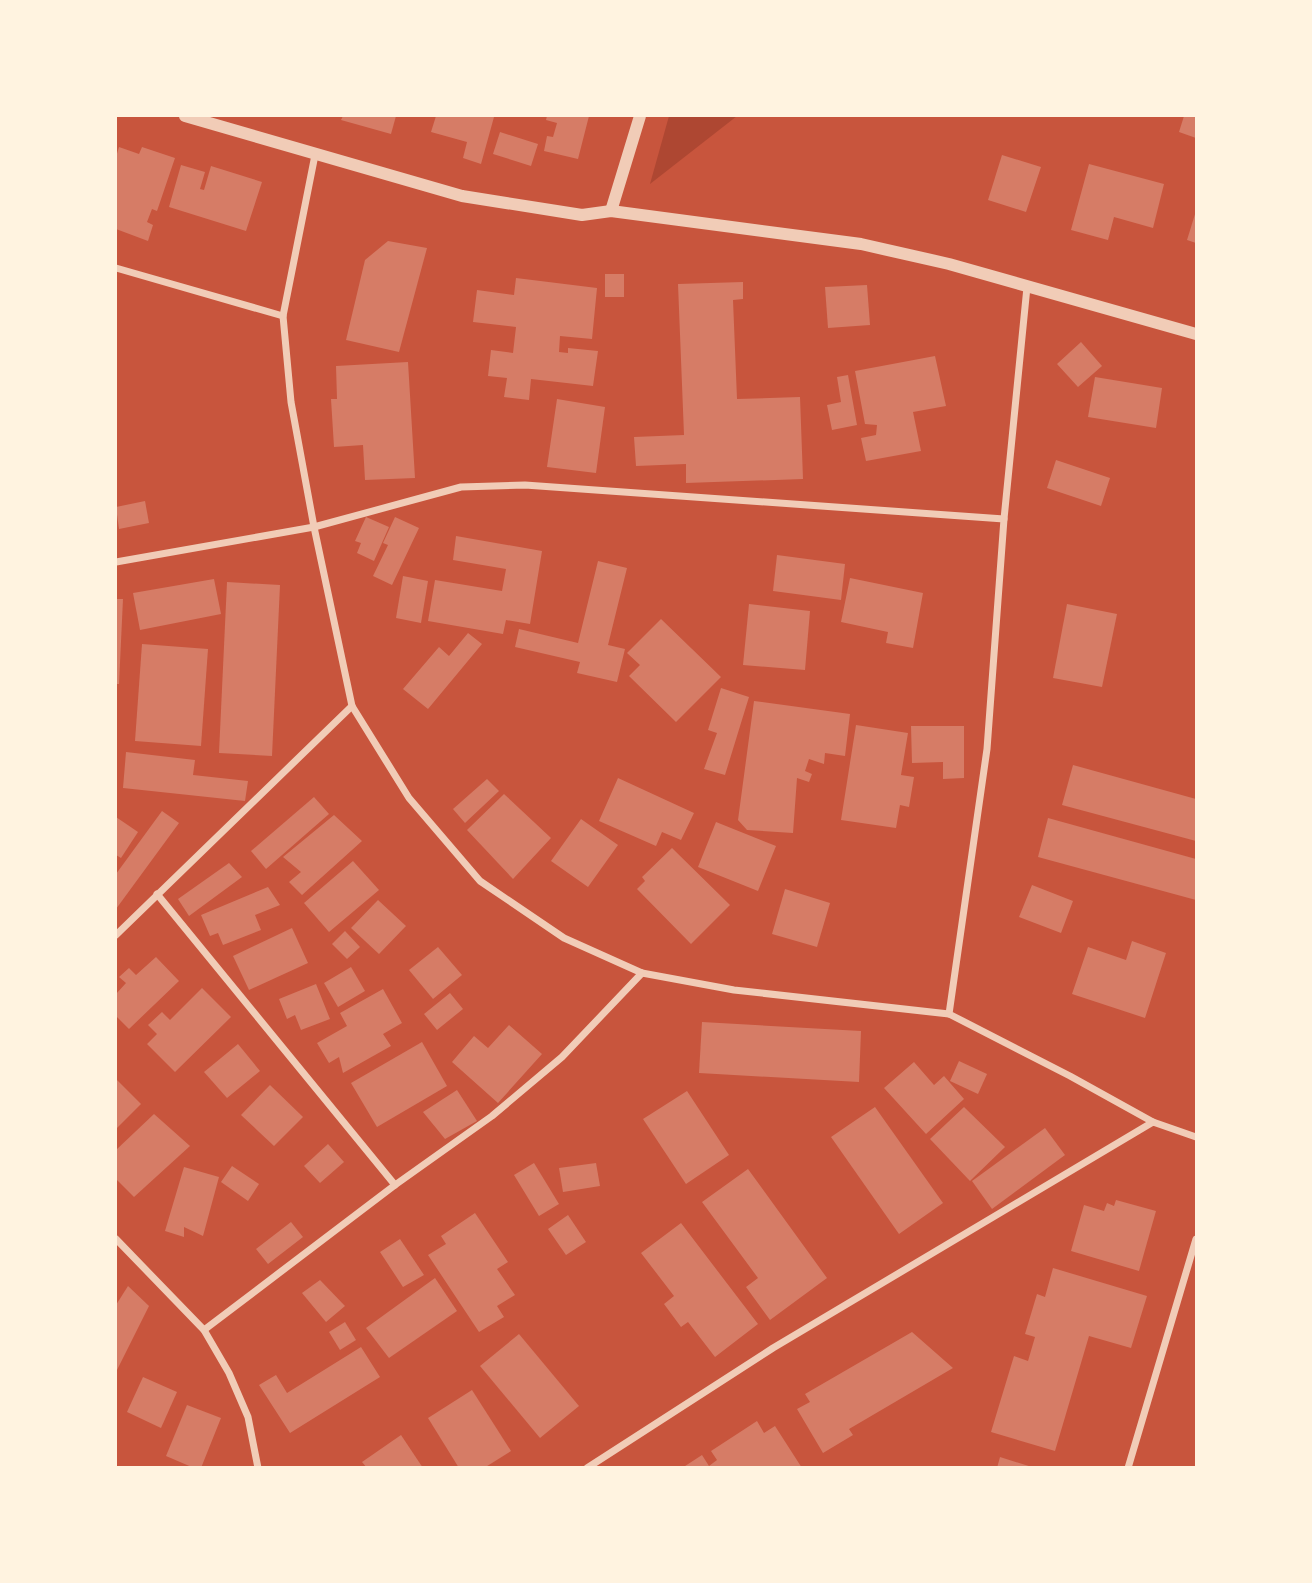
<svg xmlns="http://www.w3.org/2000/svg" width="1312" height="1583" font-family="Jost,sans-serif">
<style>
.green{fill:#ae4732}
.building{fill:#d67c66}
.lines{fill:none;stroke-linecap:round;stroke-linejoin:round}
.minor{stroke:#f1ccb7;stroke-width:7}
.tertiary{stroke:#f1ccb7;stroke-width:12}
</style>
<rect width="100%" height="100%" fill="#c8553d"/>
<!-- green -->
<path class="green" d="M669,116H737L650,184Z"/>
<!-- building -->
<g class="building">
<path d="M343,116H396L391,134L341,120Z"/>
<path d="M436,116L494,117L481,164L463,158L467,142L431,132Z"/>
<path d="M547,116H589L578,159L544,151L547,136L553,137L557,123L546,120Z"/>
<path d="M1184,116H1196V138L1179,132Z"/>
<path d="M500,132L538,144L531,166L493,154Z"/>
<path d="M119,147L139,154L142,147L175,158L157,211L152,209L147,222L153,225L148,241L116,229V157Z"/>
<path d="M1002,155L1041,167L1026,212L988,200Z"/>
<path d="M1089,164L1164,184L1153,228L1114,217L1108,240L1071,230Z"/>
<path d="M181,165L205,172L200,189L204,190L211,166L262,182L246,231L169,207Z"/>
<path d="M1196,211V243L1187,240Z"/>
<path d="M388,241L427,248L399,352L346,340L365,260Z"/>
<rect x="605" y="274" width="19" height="23"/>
<path d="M516,278L597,288L592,339L560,336L559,352L568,353V348L598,351L593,386L531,379L529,400L504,397L507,378L488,376L491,350L513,353L516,327L473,322L477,290L514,295Z"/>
<path d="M743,282V299L733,300L737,399L800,397L803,479L686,483V464L636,466L634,437L684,435L678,284Z"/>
<path d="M867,285L870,325L828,328L825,287Z"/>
<path d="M1081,342L1102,366L1078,387L1057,364Z"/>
<path d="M935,356L946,406L913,412L921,451L866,461L861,438L876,435L877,425L865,424L855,371Z"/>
<path d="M408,362L415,478L365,480L363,445L334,447L331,399H337L336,366Z"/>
<path d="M848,375L857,425L832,430L827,405L841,402L837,377Z"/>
<path d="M1095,377L1162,388L1156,428L1088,417Z"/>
<path d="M557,399L605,407L596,473L547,467Z"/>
<path d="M1056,460L1110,478L1101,506L1047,488Z"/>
<path d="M145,501L149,523L119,529L116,507Z"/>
<path d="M366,517L389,527L374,561L357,553L361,543L355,541Z"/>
<path d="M395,517L419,528L392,585L373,576L388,545L383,543Z"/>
<path d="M456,536L542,551L530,624L506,620L503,634L428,621L435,580L502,591L506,569L453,560Z"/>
<path d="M777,555L845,564L841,600L773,591Z"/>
<path d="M598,561L627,568L608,645L625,649L617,682L577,673L580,662L515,647L519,629L578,643Z"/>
<path d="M403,576L428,581L421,623L396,618Z"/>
<path d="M850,578L923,593L913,648L886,643L888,632L841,622Z"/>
<path d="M214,579L221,614L140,630L133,593Z"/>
<path d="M227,582L280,585L272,756L219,753Z"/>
<path d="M116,599H123L119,684H116Z"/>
<path d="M749,604L810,611L805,670L743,665Z"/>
<path d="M1067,604L1117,614L1102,687L1053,678Z"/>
<path d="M661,619L721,677L676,722L629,676L640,665L627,653Z"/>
<path d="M468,633L482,644L428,709L403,689L439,647L449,656Z"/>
<path d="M142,644L208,649L201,746L135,741Z"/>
<path d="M721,688L749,697L725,775L704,769L717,733L708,730Z"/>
<path d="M754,701L850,714L845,756L825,753L824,764L809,759L805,771L812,774L809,782L797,778L793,833L747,830L738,820Z"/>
<path d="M856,725L908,733L901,775L914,777L909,807L900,805L896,828L841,820Z"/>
<path d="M911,726H964V778L943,779V762L912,763Z"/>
<path d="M126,752L195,760L193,775L248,781L245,801L123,788Z"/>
<path d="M1073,765L1196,799V841L1062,805Z"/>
<path d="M618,778L694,813L681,840L662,832L656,846L599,821Z"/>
<path d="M487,779L499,791L465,823L453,809Z"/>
<path d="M504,794L551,838L513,879L467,830Z"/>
<path d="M314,797L329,814L266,869L251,851Z"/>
<path d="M162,811L179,823L116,909V874Z"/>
<path d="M334,815L362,841L302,895L289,882L301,872L283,857Z"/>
<path d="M116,817L138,832L121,858L116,855Z"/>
<path d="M1048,818L1196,859V900L1038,857Z"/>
<path d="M581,819L618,845L588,887L551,861Z"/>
<path d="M716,822L776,846L758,891L698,867Z"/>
<path d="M672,848L730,905L691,944L637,889L645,881L642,877Z"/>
<path d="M353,861L379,890L329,932L304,903Z"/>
<path d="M229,863L242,877L189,916L178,899Z"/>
<path d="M1032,885L1073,901L1061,933L1019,917Z"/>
<path d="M268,887L280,905L255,915L261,930L223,945L218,933L210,936L201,915Z"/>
<path d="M785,889L830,903L817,947L772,934Z"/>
<path d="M378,900L406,926L379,954L351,928Z"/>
<path d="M292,928L308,963L249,990L233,956Z"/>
<path d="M345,931L360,947L347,959L332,944Z"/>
<path d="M1132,941L1166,953L1145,1018L1072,994L1088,947L1126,960Z"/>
<path d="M438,947L462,975L433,999L409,970Z"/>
<path d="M156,957L179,981L129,1029L116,1016V994L126,983L119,977L129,968L136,975Z"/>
<path d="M351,967L365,991L338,1007L324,983Z"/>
<path d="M316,984L330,1019L301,1030L295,1015L287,1019L279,999Z"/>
<path d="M202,988L231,1017L175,1072L147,1044L157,1034L148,1025L162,1012L170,1020Z"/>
<path d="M383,989L402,1023L383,1034L391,1046L343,1073L339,1057L329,1063L317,1043L347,1026L340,1013Z"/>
<path d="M450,993L463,1009L437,1030L424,1014Z"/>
<path d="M702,1022L861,1031L859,1082L699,1073Z"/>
<path d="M509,1025L542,1054L498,1103L452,1062L474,1036L488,1048Z"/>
<path d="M422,1042L447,1086L377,1127L351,1083Z"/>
<path d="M238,1044L260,1071L227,1098L204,1072Z"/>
<path d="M959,1061L987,1074L978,1094L950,1081Z"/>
<path d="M914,1062L934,1085L944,1076L964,1099L926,1134L884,1088Z"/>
<path d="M116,1079L141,1104L116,1129Z"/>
<path d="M270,1085L303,1117L274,1146L241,1115Z"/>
<path d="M457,1090L477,1121L445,1139L423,1112Z"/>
<path d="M687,1091L729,1155L686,1184L643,1119Z"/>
<path d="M875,1107L943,1203L899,1234L831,1137Z"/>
<path d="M964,1107L1005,1147L970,1181L930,1139Z"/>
<path d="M154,1114L190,1146L134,1197L116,1179V1150Z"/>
<path d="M1045,1128L1065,1155L992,1209L972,1181Z"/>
<path d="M328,1144L344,1162L320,1183L304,1166Z"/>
<path d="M534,1163L559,1204L539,1216L514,1175Z"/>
<path d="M596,1163L600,1186L563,1192L559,1168Z"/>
<path d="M232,1166L259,1184L248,1201L221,1182Z"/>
<path d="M184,1167L219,1177L203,1236L184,1227V1237L165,1231Z"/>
<path d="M748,1169L827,1278L770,1320L746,1287L758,1278L702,1202Z"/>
<path d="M1116,1200L1156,1211L1139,1271L1071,1251L1084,1205L1104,1211L1107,1203L1114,1206Z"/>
<path d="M475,1213L508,1262L497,1269L515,1295L497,1306L504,1317L479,1332L428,1255L446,1244L441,1236Z"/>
<path d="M568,1215L586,1242L566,1255L548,1229Z"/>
<path d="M291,1222L303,1237L268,1264L256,1249Z"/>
<path d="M681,1223L758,1324L715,1357L688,1322L681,1327L664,1304L674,1296L641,1253Z"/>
<path d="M400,1239L424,1275L403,1287L380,1252Z"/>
<path d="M1053,1268L1147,1296L1131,1348L1089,1336L1055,1451L991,1432L1014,1356L1028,1361L1035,1337L1025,1334L1037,1294L1045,1297Z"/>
<path d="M435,1278L457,1311L389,1358L366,1328Z"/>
<path d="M320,1280L345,1306L326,1322L302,1293Z"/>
<path d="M128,1286L149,1306L116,1372V1305Z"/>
<path d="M345,1322L356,1340L340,1350L329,1332Z"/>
<path d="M912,1332L953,1368L849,1429L853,1435L823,1453L797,1409L810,1402L805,1394Z"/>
<path d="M519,1334L579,1406L540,1438L480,1366Z"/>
<path d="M361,1347L380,1377L290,1433L259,1385L276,1375L287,1393Z"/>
<path d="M143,1377L177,1392L161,1428L127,1412Z"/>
<path d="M472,1390L511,1451L484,1468H459L428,1418Z"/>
<path d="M187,1405L221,1418L201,1468H194L166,1456Z"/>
<path d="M757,1421L764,1433L775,1426L802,1468H682L702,1455L709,1466L717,1460L711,1451Z"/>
<path d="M401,1435L423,1468H367L362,1462Z"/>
<path d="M1000,1457L1032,1467V1468H997Z"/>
</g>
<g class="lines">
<!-- minor -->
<g class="minor">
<path d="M315,155L283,316L291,402L314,527L352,706L409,798L480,881L564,938L642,973L734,990L949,1014"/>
<path d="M116,268L283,316"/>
<path d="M1027,287L1004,519L987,749L949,1014L1070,1076L1153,1122"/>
<path d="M116,562L314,527L461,487L525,485L1004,519"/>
<path d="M157,894L395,1185"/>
<path d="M116,935L352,706"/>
<path d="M116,1239L204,1330L229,1373L248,1417L258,1468"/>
<path d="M204,1330L395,1185L492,1116L562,1057L642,973"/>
<path d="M587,1468L773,1348L1153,1122L1196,1137"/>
<path d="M1128,1468L1196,1239"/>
</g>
<!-- tertiary -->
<g class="tertiary">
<path d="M185,116L462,196L582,215L611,211L861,244L949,264L1196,334"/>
<path d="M611,211L640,116"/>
</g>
</g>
<!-- border -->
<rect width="1312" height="1583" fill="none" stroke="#fff3e0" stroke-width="234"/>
</svg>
